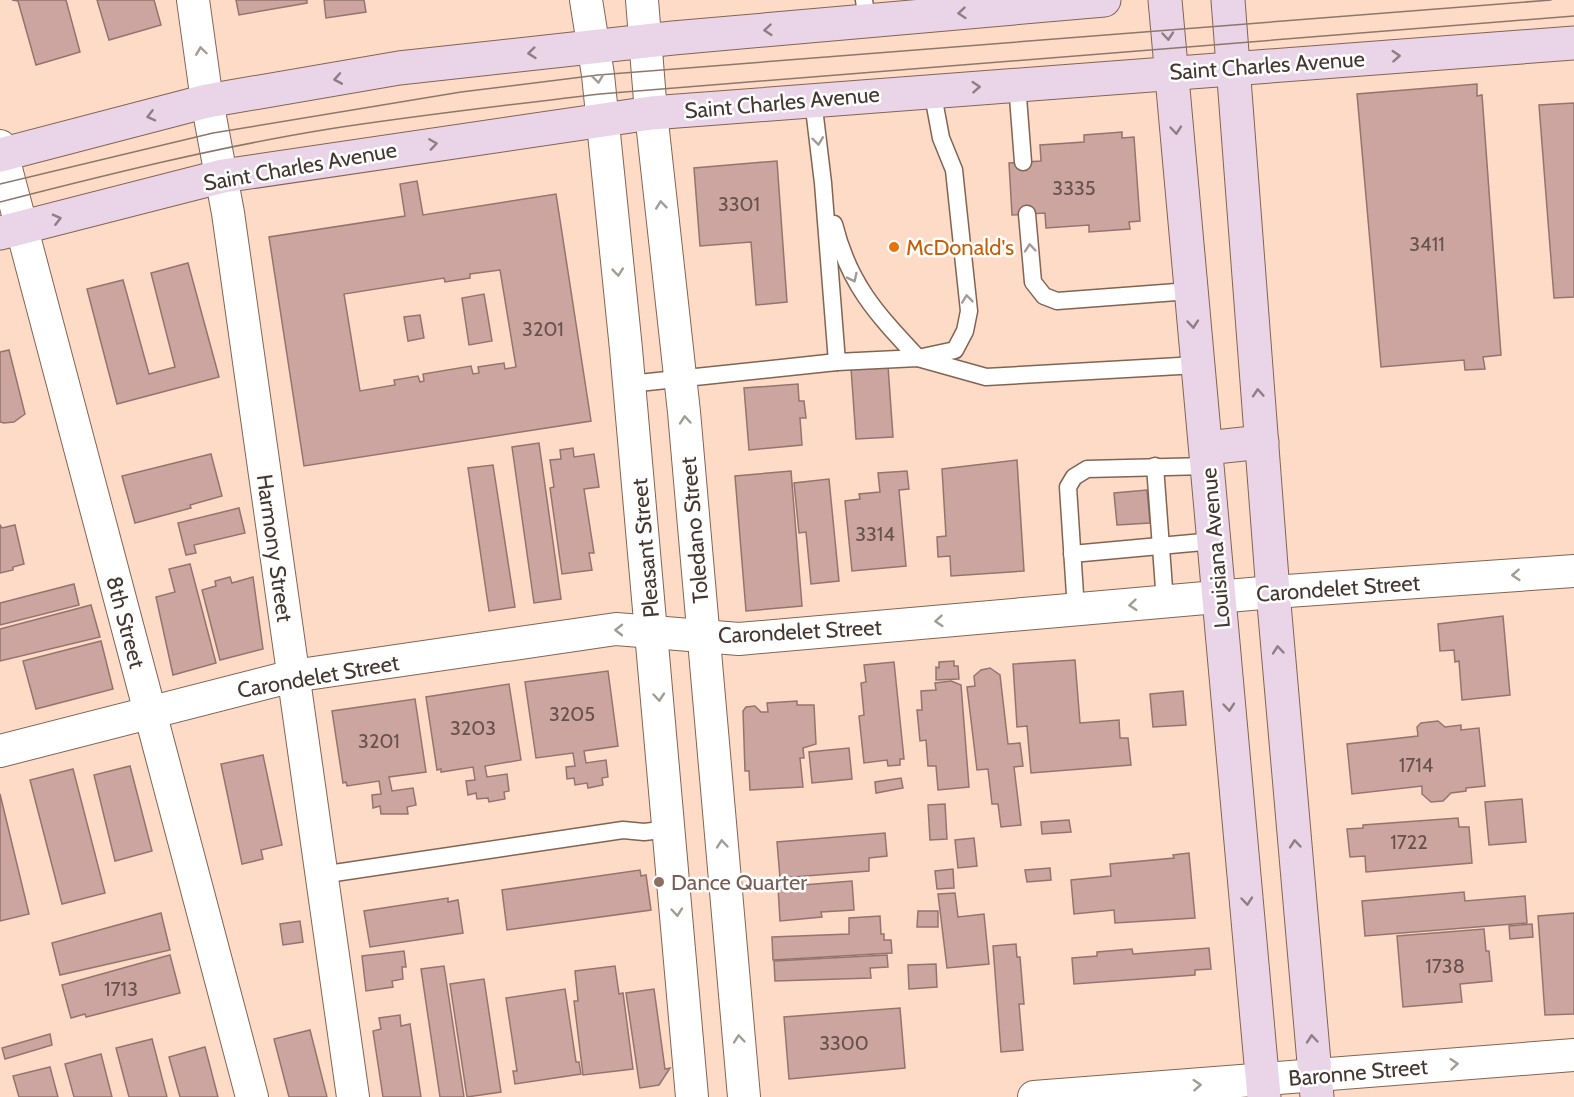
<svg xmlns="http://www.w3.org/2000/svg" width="1574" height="1097" font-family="Cabin,sans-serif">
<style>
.building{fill:#cca5a0;stroke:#97736e;stroke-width:1.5;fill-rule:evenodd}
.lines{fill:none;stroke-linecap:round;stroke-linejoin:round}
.lane-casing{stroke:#826453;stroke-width:19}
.street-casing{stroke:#826453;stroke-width:34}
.secondary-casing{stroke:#826453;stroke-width:35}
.lane{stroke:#fff;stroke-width:16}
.street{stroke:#fff;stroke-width:32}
.secondary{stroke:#e9d4e8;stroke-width:33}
.tram{stroke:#8d776b;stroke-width:1.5}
.oneway{stroke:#8f7e83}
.oneway2{stroke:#a29b98}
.food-dot{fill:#e8710a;stroke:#fff;stroke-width:2}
.education-dot{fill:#8d6e63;stroke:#fff;stroke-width:2}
.labels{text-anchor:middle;stroke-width:5;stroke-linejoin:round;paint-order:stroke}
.number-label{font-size:20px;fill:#67524c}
.street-label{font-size:22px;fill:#453730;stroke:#fff}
.food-label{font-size:22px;fill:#c56008;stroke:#fff;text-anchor:start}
.education-label{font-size:22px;fill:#785e54;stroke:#fff;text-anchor:start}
</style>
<rect width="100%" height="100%" fill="#fddbc7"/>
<!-- building -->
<g class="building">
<path d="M12,0H66L80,52L36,65L18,1Z"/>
<path d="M97,0H154L161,25L109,40Z"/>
<path d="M236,0H307V3L239,15Z"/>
<path d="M324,0H364L366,12L326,18Z"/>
<path d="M1477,84V96L1482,95L1501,355L1483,357L1485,369L1465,370L1464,360L1381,367L1357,94Z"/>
<path d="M1574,103V297L1554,298L1539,105Z"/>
<path d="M1122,132V138L1134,137L1140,221L1129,222L1130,229L1089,232V225L1046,228L1045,213L1012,215L1009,163L1041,161L1040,145L1084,142V135Z"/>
<path d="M777,161L787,302L756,305L751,242L700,246L694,168Z"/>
<path d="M417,181L423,215L556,194L591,421L304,466L269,237L405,216L400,184ZM500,270L516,367L505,369L504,363L478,367L479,373L473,374L471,366L423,374L424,381L420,382L418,376L394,380L395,385L360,391L344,294L444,278L445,282L470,278V274Z"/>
<path d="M188,263L219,377L117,404L87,289L123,280L149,374L175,367L151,273Z"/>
<path d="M484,294L492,341L469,345L462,298Z"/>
<path d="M420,315L424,338L408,341L404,317Z"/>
<path d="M9,350L25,414L14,422L4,423L0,422V352Z"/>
<path d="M888,366L893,437L856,439L851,368Z"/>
<path d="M798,384L799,401H804L806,418H800L802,445L749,450L744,388Z"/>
<path d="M539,443L561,599L534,603L512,447Z"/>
<path d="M573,448L574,457L594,454L599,487L584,489L594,553H589L592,570L562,574L550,488L554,487L550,460L561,459L560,450Z"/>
<path d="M211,454L222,496L190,505L191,508L135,523L122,476Z"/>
<path d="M1017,460L1024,571L951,576L950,556L938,557L937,537L946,536L942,469Z"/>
<path d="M493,465L515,607L489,611L468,468Z"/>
<path d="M791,471L802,606L746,611L735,476Z"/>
<path d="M907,471L909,489L899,490L906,566L852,571L845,501L860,499L859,494L880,492L878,473Z"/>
<path d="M829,479L839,581L811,584L806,532L799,533L794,483Z"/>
<path d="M1147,490L1150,523L1117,525L1114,493Z"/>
<path d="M239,508L245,533L194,545L196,553L186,555L178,523Z"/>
<path d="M0,525L2,528L15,525L24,564L13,567V570L0,573Z"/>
<path d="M190,564L216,663L173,675L156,597L175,592L169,569Z"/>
<path d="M230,577L232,583L253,577L263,649L220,660L202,590L216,586L215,581Z"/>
<path d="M74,584L79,605L0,625V603Z"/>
<path d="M91,605L100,637L0,661V629Z"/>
<path d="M1503,616L1510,695L1462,700L1459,661L1455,662L1454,650L1440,651L1438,624Z"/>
<path d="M101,641L113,689L36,709L23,661Z"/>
<path d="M1075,660L1080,723L1119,720L1120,738H1128L1131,765L1031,773L1027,726L1017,727L1013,664Z"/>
<path d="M954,661V666H958L959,679L936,680V667L939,668V662Z"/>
<path d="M894,662L904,759H900V765L888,766L887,760L864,763L859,716L864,715L861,683L866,682L864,665Z"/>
<path d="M990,668L1000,675L1008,744L1020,743L1023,766L1014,767L1021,825L1001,827L998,804H992L988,769L977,770L967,687L975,686L974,676L981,670Z"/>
<path d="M608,671L618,746L584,751L586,763L606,760L608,777L602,778L603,785L588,788L587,783L575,785L574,778L567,779L566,767L575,766L573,753L536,758L525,682Z"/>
<path d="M951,681L961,685L969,787L938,790L936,766H928L926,740L920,741L917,710H922L921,691L936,690L935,683Z"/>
<path d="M509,684L521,760L485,766L487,777L507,774L509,791L504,792L505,799L489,802L488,798L477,799L476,793L468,795L466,781L475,780L473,767L441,772V769L437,770L426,697Z"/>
<path d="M1183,691L1186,725L1153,727L1150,694Z"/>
<path d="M415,699L426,772L389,777L392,791L413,788L416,805L407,807L408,814H381L380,806L373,808L372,795L381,794L379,781L347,786L346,782L343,783L332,711Z"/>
<path d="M797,701V705H814L816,744L803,748L804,758H800L803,787L750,790L749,771H745L743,711L746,707L755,706L761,712H768L767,703Z"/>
<path d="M1438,721L1445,727L1461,725V730L1479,728L1485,786L1466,788V791L1451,793L1443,801L1431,802L1422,794V786L1352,794L1347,744L1418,736L1417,727L1421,723Z"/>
<path d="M849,748L852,779L812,783L809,752Z"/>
<path d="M263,755L282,845L261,850L263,859L242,864L221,764Z"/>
<path d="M130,766L152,851L115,861L94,775Z"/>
<path d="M73,769L105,893L62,904L30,780Z"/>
<path d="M901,778L903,788L876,793L875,782Z"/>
<path d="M0,794L29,914L0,921Z"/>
<path d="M1522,799L1526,842L1489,845L1485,802Z"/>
<path d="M945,804L947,839L930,840L928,805Z"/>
<path d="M1458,818L1459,827H1469L1472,863L1366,872L1365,856L1350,857L1347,829L1363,828V825Z"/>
<path d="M1069,820L1071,832L1042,834L1041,822Z"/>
<path d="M885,833L887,856L869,858V871L780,878L777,842Z"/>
<path d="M974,838L977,866L958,868L955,840Z"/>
<path d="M1189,853L1195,918L1115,923L1114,910L1074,914L1071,880L1111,876L1110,864L1174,858L1173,855Z"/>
<path d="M1050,868L1051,880L1027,882L1025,870Z"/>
<path d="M953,869L954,888L937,889L935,871Z"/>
<path d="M640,870L641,876L646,875L651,910L507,930L502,890Z"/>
<path d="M852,881L854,910L821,912L822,917L780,921L778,887Z"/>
<path d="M1464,892L1465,901L1525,896L1527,923L1365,936L1362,901Z"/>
<path d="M955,893L958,917L984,914L989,964L947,968L938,894Z"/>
<path d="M448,898V902L458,900L463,933L370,947L364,911Z"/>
<path d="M918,911H938V927H917Z"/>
<path d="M161,913L170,950L60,975L52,943Z"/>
<path d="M1574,913V1014L1545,1015L1538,916Z"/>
<path d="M880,916L881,934H884V940H891L892,953L773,960L772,937L849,934V918Z"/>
<path d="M300,921L303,942L283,945L280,924Z"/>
<path d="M1532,924L1533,937L1510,939L1509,926Z"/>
<path d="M1484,929L1486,951H1489L1492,981L1460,984L1462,1002L1403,1007L1397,936Z"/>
<path d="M1016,944L1017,957H1020L1024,1004H1019L1023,1050L1001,1052L993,946Z"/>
<path d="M1209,948L1211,969L1195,970V975L1074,984L1072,958L1097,956V952L1132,949L1133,954Z"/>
<path d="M404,951L406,967H402L403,979L392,981L393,987L366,991L362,956Z"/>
<path d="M170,955L180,993L86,1017L85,1014L71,1018L62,985Z"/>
<path d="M887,955L888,967L870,968L871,978L775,981L774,961Z"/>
<path d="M936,964L937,987L909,989L908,965Z"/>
<path d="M444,966L464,1097H440L421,969Z"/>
<path d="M615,966L619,994L623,993L633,1069L583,1075L574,1001H578L575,971Z"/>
<path d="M484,979L501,1092L467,1097L450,984Z"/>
<path d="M565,989L576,1062H579L581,1074L515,1084L513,1071H517L506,998Z"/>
<path d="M654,989L665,1069L670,1068L659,1085L640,1088L626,993Z"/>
<path d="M900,1008L905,1068L789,1079L784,1017Z"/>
<path d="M400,1015L401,1026L410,1024L421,1097H383L373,1031L381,1029L379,1018Z"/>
<path d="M310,1030L327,1097H289L274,1039Z"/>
<path d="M50,1034L52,1045L5,1059L2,1048Z"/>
<path d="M152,1039L167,1097H129L116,1048Z"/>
<path d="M205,1047L218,1097H180L169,1057Z"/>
<path d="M101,1054L112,1097H74L65,1064Z"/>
<path d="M50,1067L58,1097H19L13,1076Z"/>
</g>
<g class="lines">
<defs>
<g id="lane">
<path d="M864,0L867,21"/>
<path d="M1017,84L1023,162"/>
<path d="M813,100L823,183L837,362L918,358L986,377L1197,365"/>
<path d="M1027,214L1033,282L1044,296L1057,301L1190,291"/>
<path d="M834,224C849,285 877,314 918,358L955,350L965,331L969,311L954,170L941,138L932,90"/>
<path d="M629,384L837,362"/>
<path d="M1155,466L1165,602"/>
<path d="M1072,554L1214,541"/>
<path d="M1076,610L1068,487L1074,477L1087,469L1207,466"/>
<path d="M321,875L623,830L644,832L670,829"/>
</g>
<g id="street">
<path d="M193,0L207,101L228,213L353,1097"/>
<path d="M586,0L598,75L626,349L692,1097"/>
<path d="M642,0L651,113L684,412L744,1097"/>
<path d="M0,146L252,1097"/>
<path d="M0,751L293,676L616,629L739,639L1273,592L1574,571"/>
<path d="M1034,1097L1574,1055"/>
</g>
<g id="secondary">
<path d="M1165,0L1264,1097"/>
<path d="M1228,0L1273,592L1317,1097"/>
<path d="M0,155L207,101L399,68L673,38L1104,0"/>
<path d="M0,233L223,176L651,113L1574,43"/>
<path d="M1206,448L1262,442"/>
</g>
</defs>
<!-- lane casing -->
<use href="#lane" class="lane-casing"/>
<!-- street casing -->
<use href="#street" class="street-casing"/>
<!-- secondary casing -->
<use href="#secondary" class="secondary-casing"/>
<!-- lane -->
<use href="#lane" class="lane"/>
<!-- street -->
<use href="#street" class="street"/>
<!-- secondary -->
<use href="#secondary" class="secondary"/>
<!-- tram -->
<g class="tram">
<path d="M0,184L213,133L461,92L598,75L1551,0"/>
<path d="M0,202C109,174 218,147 329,129C419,115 509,105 600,94L1574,16"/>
</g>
</g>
<!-- one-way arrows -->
<defs><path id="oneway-chevron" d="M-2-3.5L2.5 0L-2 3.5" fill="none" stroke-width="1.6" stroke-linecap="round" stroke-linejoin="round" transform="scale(1.5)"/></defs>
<g class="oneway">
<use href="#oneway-chevron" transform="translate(962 13) rotate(175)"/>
<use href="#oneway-chevron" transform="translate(768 30) rotate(175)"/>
<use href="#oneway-chevron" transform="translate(1168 36) rotate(85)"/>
<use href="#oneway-chevron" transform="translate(532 53) rotate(174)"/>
<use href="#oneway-chevron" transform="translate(1396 56) rotate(-4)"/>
<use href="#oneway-chevron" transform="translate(338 79) rotate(170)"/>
<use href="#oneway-chevron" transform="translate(976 87) rotate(-4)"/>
<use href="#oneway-chevron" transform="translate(151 116) rotate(166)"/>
<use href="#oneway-chevron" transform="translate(1176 130) rotate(85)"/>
<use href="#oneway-chevron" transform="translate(433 144) rotate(-8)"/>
<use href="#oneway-chevron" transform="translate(57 219) rotate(-14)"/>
<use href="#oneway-chevron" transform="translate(1193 324) rotate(85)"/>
<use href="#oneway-chevron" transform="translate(1258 393) rotate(-94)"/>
<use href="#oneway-chevron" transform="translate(1278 650) rotate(-95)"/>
<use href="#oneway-chevron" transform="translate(1229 707) rotate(85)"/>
<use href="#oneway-chevron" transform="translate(1295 844) rotate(-95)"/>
<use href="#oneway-chevron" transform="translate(1247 901) rotate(85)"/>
<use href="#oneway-chevron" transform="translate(1312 1039) rotate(-95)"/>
</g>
<g class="oneway2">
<use href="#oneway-chevron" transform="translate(201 51) rotate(-98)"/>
<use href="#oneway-chevron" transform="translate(598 79) rotate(83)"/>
<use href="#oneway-chevron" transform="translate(818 141) rotate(83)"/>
<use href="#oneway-chevron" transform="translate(661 205) rotate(-96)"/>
<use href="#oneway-chevron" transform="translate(1030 248) rotate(-95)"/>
<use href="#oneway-chevron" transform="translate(618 272) rotate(84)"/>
<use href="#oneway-chevron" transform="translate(853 278) rotate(64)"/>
<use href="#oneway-chevron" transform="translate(967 299) rotate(-96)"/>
<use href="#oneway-chevron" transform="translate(685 420) rotate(-95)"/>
<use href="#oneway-chevron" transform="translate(1516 575) rotate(176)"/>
<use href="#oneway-chevron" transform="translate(1133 605) rotate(175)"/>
<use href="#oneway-chevron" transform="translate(939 621) rotate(175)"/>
<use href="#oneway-chevron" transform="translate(619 630) rotate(180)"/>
<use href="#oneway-chevron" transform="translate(659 697) rotate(85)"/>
<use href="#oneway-chevron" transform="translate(722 844) rotate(-95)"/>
<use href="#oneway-chevron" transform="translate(677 912) rotate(85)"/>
<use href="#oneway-chevron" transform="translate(739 1039) rotate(-95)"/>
<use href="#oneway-chevron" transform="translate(1454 1064) rotate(-5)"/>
<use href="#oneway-chevron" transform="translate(1197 1085) rotate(-4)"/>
</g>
<!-- markers -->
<circle class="food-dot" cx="894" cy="247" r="6"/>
<circle class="education-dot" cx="659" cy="882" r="6"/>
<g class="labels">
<!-- number labels -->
<g class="number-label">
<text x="1074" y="195">3335</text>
<text x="739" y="211">3301</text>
<text x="1427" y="251">3411</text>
<text x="543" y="336">3201</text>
<text x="875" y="541">3314</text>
<text x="572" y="721">3205</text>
<text x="473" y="735">3203</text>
<text x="379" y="748">3201</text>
<text x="1416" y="772">1714</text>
<text x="1409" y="849">1722</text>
<text x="1445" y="973">1738</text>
<text x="121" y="996">1713</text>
<text x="844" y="1050">3300</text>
</g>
<!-- street labels -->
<g class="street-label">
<text transform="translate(1267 65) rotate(-4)" y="8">Saint Charles Avenue</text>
<text transform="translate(782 102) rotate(-5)" y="8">Saint Charles Avenue</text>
<text transform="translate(300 166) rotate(-10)" y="8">Saint Charles Avenue</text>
<text transform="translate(694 530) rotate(-95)" y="8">Toledano Street</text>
<text transform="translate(275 548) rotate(82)" y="8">Harmony Street</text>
<text transform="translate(645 548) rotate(-95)" y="8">Pleasant Street</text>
<text transform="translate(1215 548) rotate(-95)" y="8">Louisiana Avenue</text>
<text transform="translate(1338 588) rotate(-4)" y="8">Carondelet Street</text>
<text transform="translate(126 622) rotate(75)" y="8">8th Street</text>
<text transform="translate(800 631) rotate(-3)" y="8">Carondelet Street</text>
<text transform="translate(318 676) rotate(-10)" y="8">Carondelet Street</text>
<text transform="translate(1358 1072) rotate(-5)" y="8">Baronne Street</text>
</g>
<!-- food labels -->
<g class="food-label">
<text x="906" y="255">McDonald's</text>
</g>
<!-- education labels -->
<g class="education-label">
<text x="671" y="890">Dance Quarter</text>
</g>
</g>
</svg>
